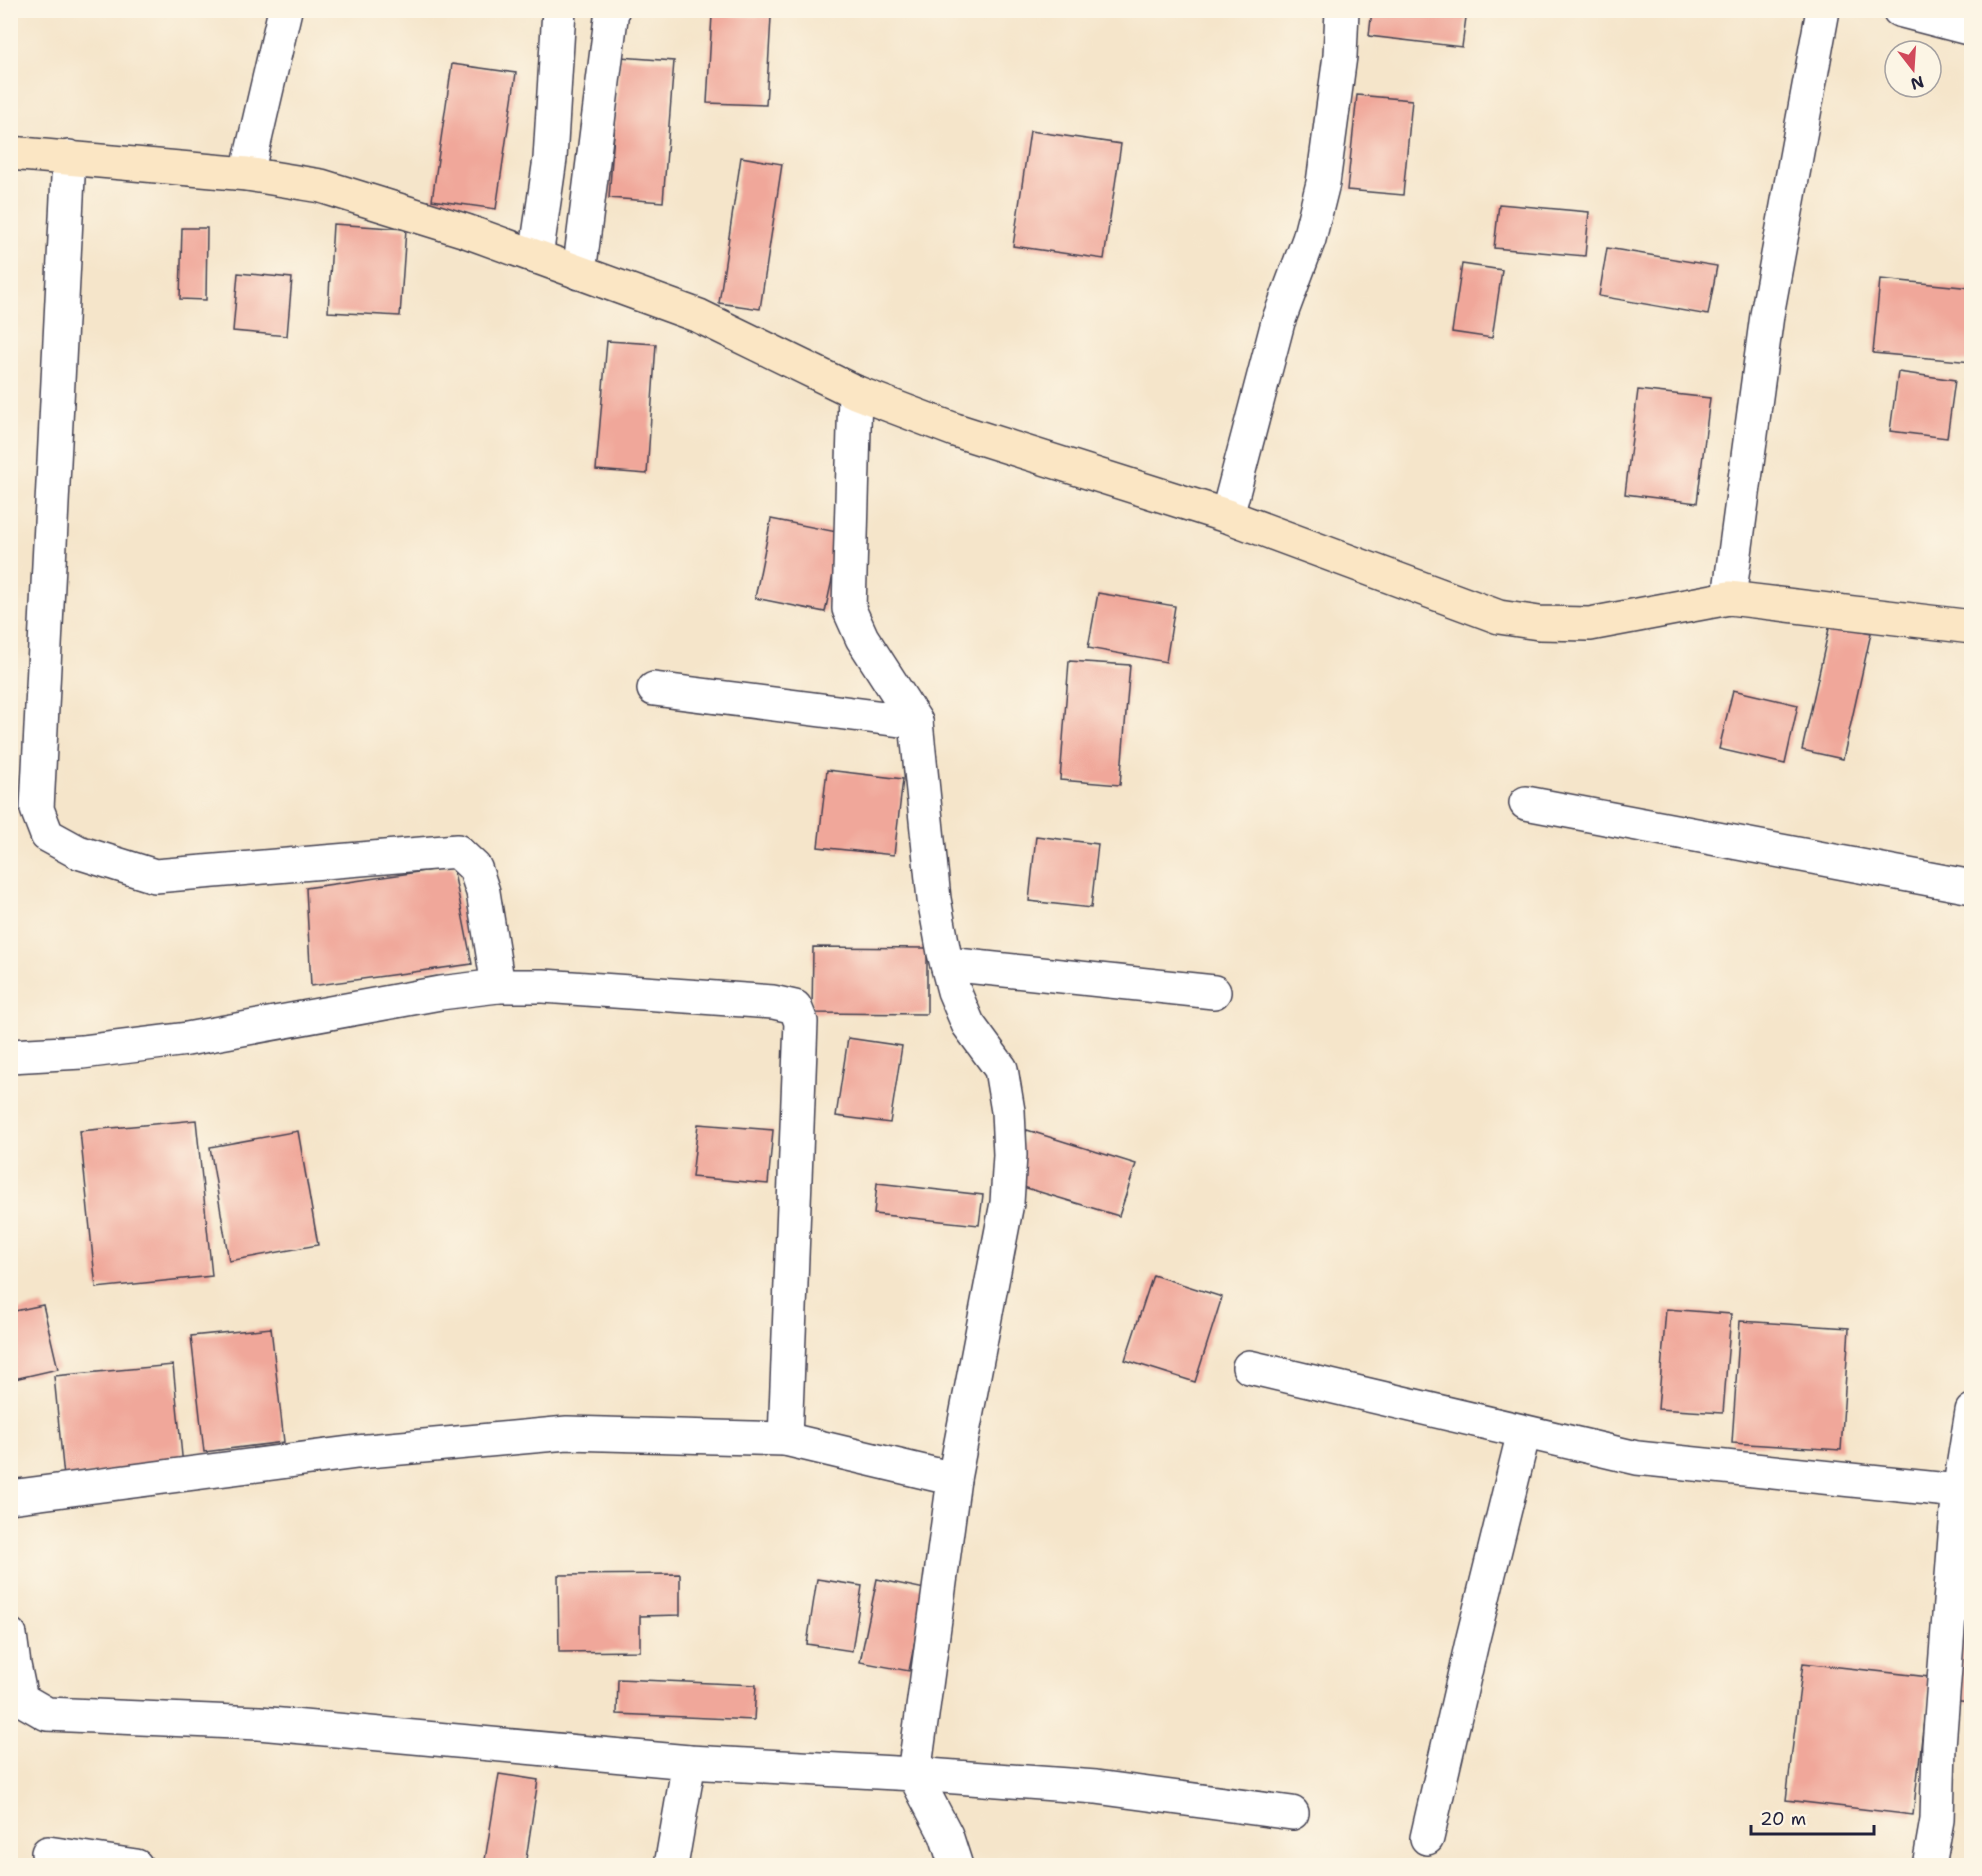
<svg xmlns="http://www.w3.org/2000/svg" width="1982" height="1876" font-family="'Shantell Sans',sans-serif">
<style>
.building{fill:#f0a79a}
.lines{fill:none;stroke-linecap:round;stroke-linejoin:round}
.street-casing{stroke:#423f50;stroke-width:36}
.secondary-casing{stroke:#423f50;stroke-width:36}
.street{stroke:#fff;stroke-width:33}
.secondary{stroke:#fbe6c4;stroke-width:33}
</style>
<rect width="100%" height="100%" fill="#fcf5e5"/>
<filter id="ink" filterUnits="userSpaceOnUse"><feTurbulence type="fractalNoise" baseFrequency=".0167" numOctaves="2"/><feDisplacementMap in="SourceGraphic" scale="12" xChannelSelector="R" yChannelSelector="G"/><feConvolveMatrix kernelMatrix="1 2 1 2 8 2 1 2 1" color-interpolation-filters="sRGB"/></filter>
<filter id="wash" filterUnits="userSpaceOnUse"><feTurbulence type="fractalNoise" baseFrequency=".008" numOctaves="4" result="noise"/><feDisplacementMap in="SourceGraphic" scale="24" xChannelSelector="R" yChannelSelector="G"/><feGaussianBlur stdDeviation="1.35" result="paint"/><feColorMatrix in="noise" values="0 0 0 0 0 0 0 0 0 0 0 0 0 0 0 0 0 1.4 0 .05"/><feComposite in="paint" operator="in"/></filter>
<g filter="url(#wash)">
<rect width="100%" height="100%" fill="#f5e5ca"/>
<g id="blocks">
<!-- building -->
<g class="building">
<path d="M1372,10H1467L1462,47L1369,36Z"/>
<path d="M712,15L771,17L766,105L707,103Z"/>
<path d="M620,57L674,61L663,202L609,198Z"/>
<path d="M452,64L516,73L496,209L432,200Z"/>
<path d="M1357,95L1412,100L1403,195L1347,190Z"/>
<path d="M1030,131L1121,144L1104,259L1013,246Z"/>
<path d="M741,157L782,164L760,309L719,303Z"/>
<path d="M1499,204L1589,212L1585,256L1494,248Z"/>
<path d="M333,224L406,229L400,316L328,312Z"/>
<path d="M182,228H207L206,300L180,299Z"/>
<path d="M1607,248L1717,266L1708,315L1599,296Z"/>
<path d="M1462,264L1502,270L1492,338L1452,332Z"/>
<path d="M238,273L292,278L287,336L233,331Z"/>
<path d="M1880,279L1972,288V362L1873,353Z"/>
<path d="M607,341L656,344L647,474L596,470Z"/>
<path d="M1898,372L1955,380L1947,438L1890,431Z"/>
<path d="M1638,390L1710,398L1697,503L1625,494Z"/>
<path d="M771,519L842,533L825,612L755,598Z"/>
<path d="M1098,593L1175,606L1166,662L1088,648Z"/>
<path d="M1830,624L1871,633L1843,759L1802,750Z"/>
<path d="M1069,661L1130,665L1120,785L1060,780Z"/>
<path d="M1733,690L1798,705L1785,764L1719,749Z"/>
<path d="M827,770L903,779L894,855L818,847Z"/>
<path d="M1036,836L1098,844L1091,908L1029,901Z"/>
<path d="M453,867L472,964L311,986L306,888Z"/>
<path d="M813,947L927,948V1014L812,1013Z"/>
<path d="M848,1038L902,1046L890,1123L836,1116Z"/>
<path d="M196,1120L212,1276L96,1288L80,1131Z"/>
<path d="M698,1124L773,1130L768,1184L692,1177Z"/>
<path d="M1027,1130L1136,1164L1119,1216L1010,1183Z"/>
<path d="M298,1131L318,1245L229,1261L210,1147Z"/>
<path d="M877,1183L983,1195L979,1225L874,1214Z"/>
<path d="M1153,1275L1222,1297L1195,1382L1125,1360Z"/>
<path d="M43,1305L58,1369L10,1380V1312Z"/>
<path d="M1666,1309L1731,1314L1723,1413L1658,1409Z"/>
<path d="M1740,1321L1849,1328L1841,1450L1732,1443Z"/>
<path d="M271,1328L284,1442L204,1452L191,1336Z"/>
<path d="M173,1365L183,1466L64,1477L54,1376Z"/>
<path d="M680,1574V1615L640,1616V1651L559,1652L558,1575Z"/>
<path d="M817,1579L862,1586L852,1651L807,1644Z"/>
<path d="M877,1579L925,1589L909,1671L860,1662Z"/>
<path d="M1959,1604L1972,1605V1703L1949,1701Z"/>
<path d="M1803,1663L1929,1677L1913,1815L1786,1800Z"/>
<path d="M618,1679L756,1685L754,1720L617,1714Z"/>
<path d="M499,1774L538,1780L525,1866H484Z"/>
</g>
</g>
</g>
<g filter="url(#ink)">
<use href="#blocks" fill-opacity="0" stroke="#423f50" stroke-width="1.5"/>
<g class="lines">
<defs>
<g id="street">
<path d="M1899,10L1972,29"/>
<path d="M69,157L37,809L47,835L78,852L155,876L457,851L475,868L483,892L498,986"/>
<path d="M247,174L285,10"/>
<path d="M536,257L550,159L559,10"/>
<path d="M579,273L612,10"/>
<path d="M1227,516L1278,322L1309,239L1323,183L1340,56L1342,10"/>
<path d="M1729,598L1767,315L1823,10"/>
<path d="M654,689L916,722"/>
<path d="M1526,803L1972,887"/>
<path d="M947,964L1214,992"/>
<path d="M10,1056L82,1052L187,1039L440,993L498,986H543L773,1002L795,1007L801,1022L785,1439"/>
<path d="M1249,1367L1637,1458L1958,1491"/>
<path d="M10,1497L357,1452L567,1433L785,1439L954,1479"/>
<path d="M10,1635L14,1665L21,1699L47,1714L259,1723L689,1762L914,1774L954,1479L1007,1203L1010,1155L1008,1111L1001,1069L968,1024L954,991L944,953L934,899L916,722L862,638L849,609L855,392"/>
<path d="M914,1774L1096,1787L1292,1813"/>
<path d="M914,1774L946,1835L956,1866"/>
<path d="M1427,1838L1472,1642L1524,1432"/>
<path d="M48,1853L136,1866"/>
<path d="M671,1866L689,1762"/>
<path d="M1929,1866L1937,1820L1939,1746L1958,1498L1972,1411"/>
</g>
<path id="secondary" d="M10,153L247,174L321,186L466,231L699,316L855,392L955,430L1227,516L1499,617L1539,623L1590,624L1729,598L1972,627"/>
</defs>
<!-- street casing -->
<use href="#street" class="street-casing"/>
<!-- secondary casing -->
<use href="#secondary" class="secondary-casing"/>
<!-- street -->
<use href="#street" class="street"/>
<!-- secondary -->
<use href="#secondary" class="secondary"/>
</g>
</g>
<!-- margin -->
<rect width="1982" height="1876" fill="none" stroke="#fcf5e5" stroke-width="36"/>
<!-- north arrow -->
<g transform="translate(1913 69) rotate(163)"><circle r="28" fill="#fcf5e5" stroke="#a5a1a1" stroke-width="1.5"/>
<path d="M0-4.5L10 22L0 15L-10 22Z" fill="#d1495b"/>
<text y="-9" font-size="16" font-weight="bold" text-anchor="middle" fill="#22223b">N</text>
</g>
<!-- scale -->
<path d="M1751 1825v9h123v-9" fill="none" stroke="#22223b" stroke-width="3"/>
<text x="1760" y="1825" font-size="18" fill="#22223b" stroke="#fcf5e5" stroke-width="4.5" paint-order="stroke">20 m</text>
</svg>
